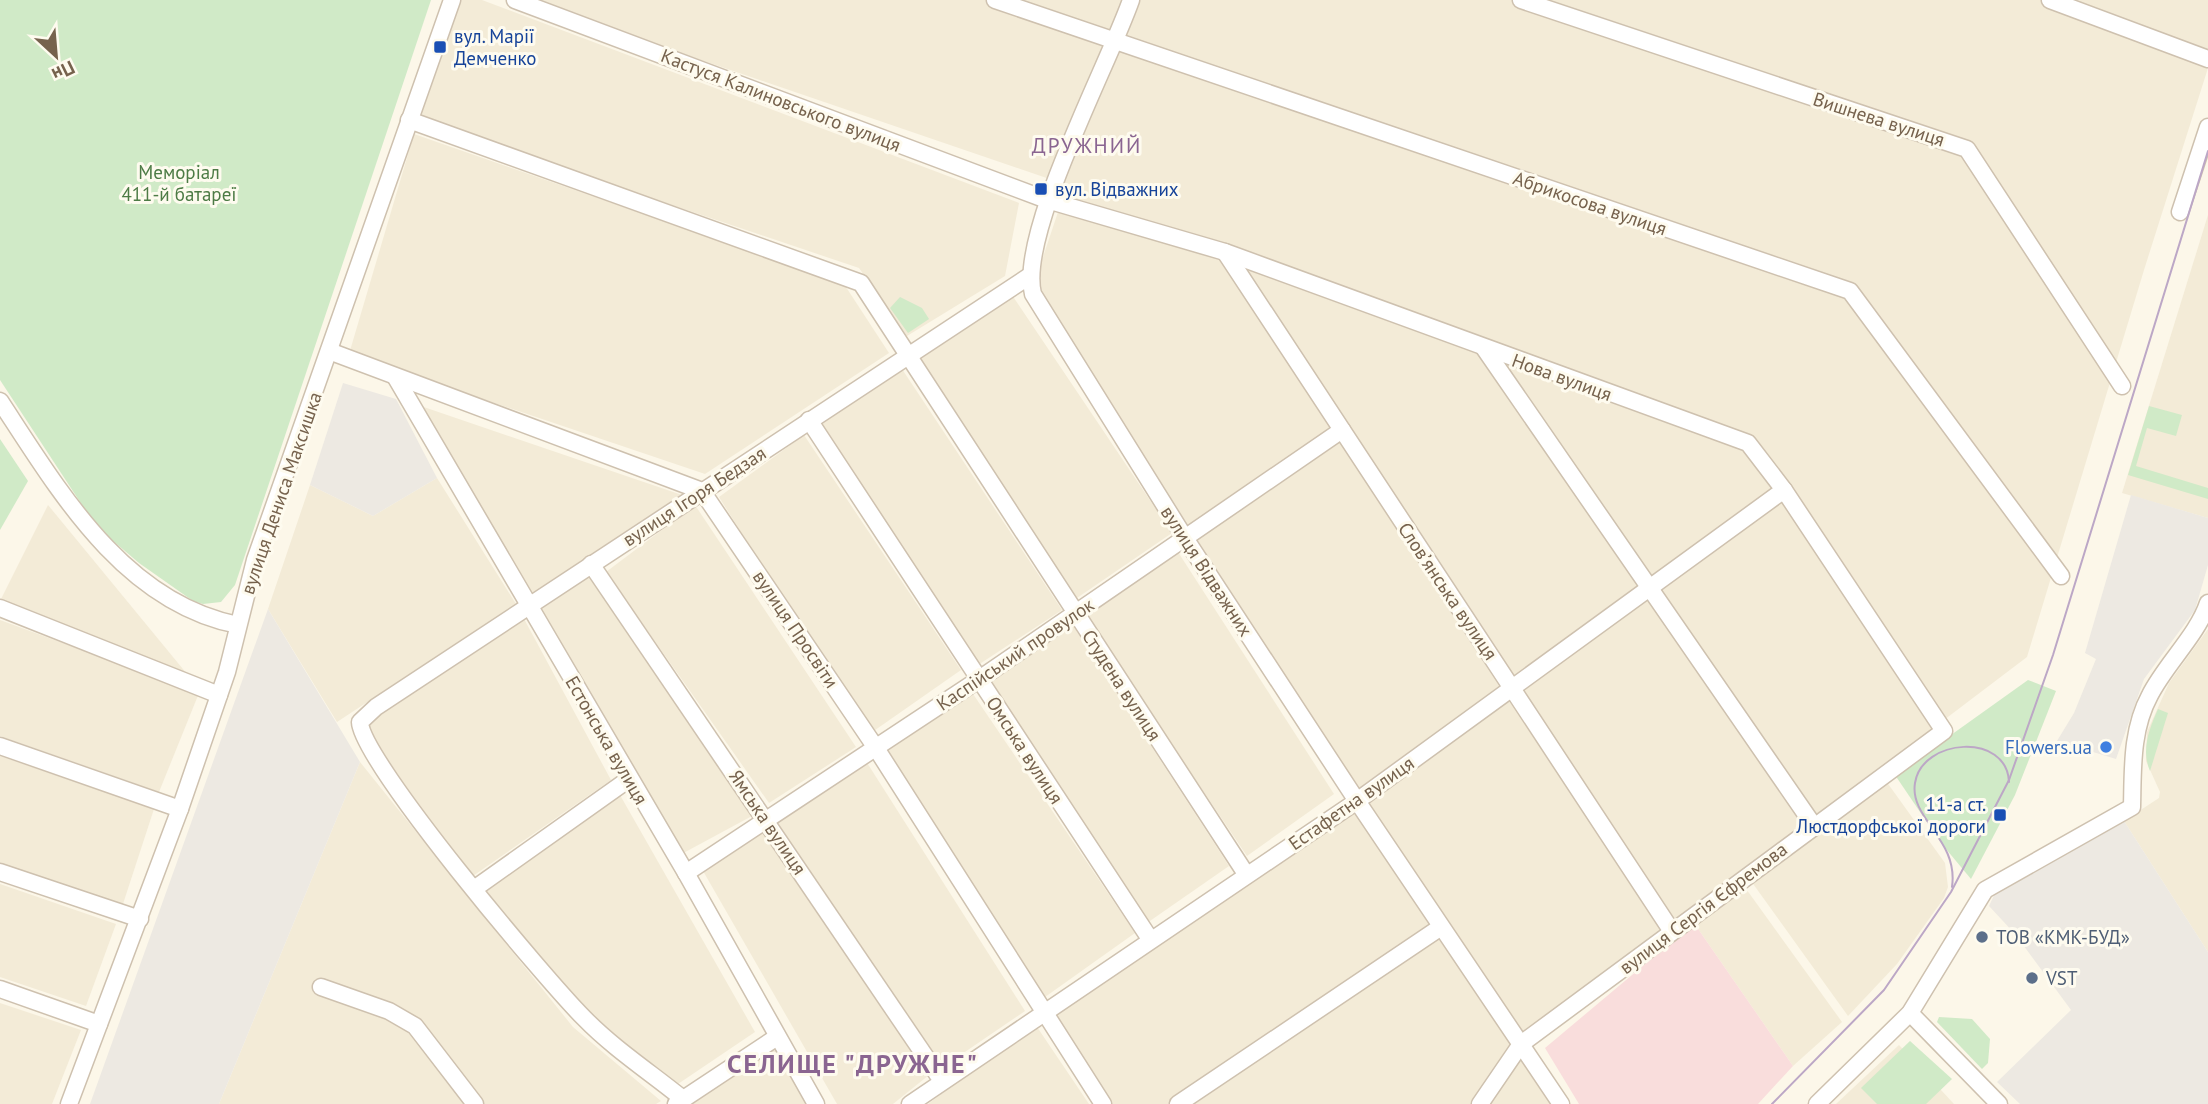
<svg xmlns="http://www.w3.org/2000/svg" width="2208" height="1104" font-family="'PT Sans',sans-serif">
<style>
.residential{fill:#f3ebd7}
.industrial{fill:#ede9e2}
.medical{fill:#f9dddc}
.green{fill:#d0eac7}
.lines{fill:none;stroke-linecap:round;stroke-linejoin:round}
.minor-casing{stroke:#cec1af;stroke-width:19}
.minor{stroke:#fff;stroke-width:16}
.tram{stroke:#bca7c6;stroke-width:2}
.transit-dot{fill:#1a4fb4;stroke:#fefbef;stroke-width:2.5}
.shop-dot{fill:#3f7fe0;stroke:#fefbef;stroke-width:2.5}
.service-dot{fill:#5c6f8a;stroke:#fefbef;stroke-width:2.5}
.labels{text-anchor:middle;stroke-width:6;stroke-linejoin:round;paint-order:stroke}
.transit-label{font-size:19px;fill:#164399;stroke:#fefbef;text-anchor:start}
.street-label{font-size:19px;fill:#76624d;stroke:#fefbef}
.park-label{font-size:19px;fill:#4d7b45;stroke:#fefbef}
.shop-label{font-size:19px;fill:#366cbe;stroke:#fefbef;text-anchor:end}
.service-label{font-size:19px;fill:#4e5e75;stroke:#fefbef;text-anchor:start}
.neighbourhood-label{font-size:21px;letter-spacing:2px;fill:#8a6591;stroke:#fefbef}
.district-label{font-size:26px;font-weight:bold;letter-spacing:2px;fill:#8a6591;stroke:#fefbef}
</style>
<rect width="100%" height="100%" fill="#fcf7e9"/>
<!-- residential -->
<g class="residential">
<path d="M457,0H482L1019,203L1005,276L907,336L859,268L417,119Z"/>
<path d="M526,0H2208V68L2144,270L2027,657L1522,1040L1187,535L1044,307L1035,281L1067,185Z"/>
<path d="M414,134L844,284L889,353L705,474L349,354Z"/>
<path d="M2208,215V518L2122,493Z"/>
<path d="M1012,295L1172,533L1074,600L918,358Z"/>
<path d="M900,366L1062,610L975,667L814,424Z"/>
<path d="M415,404L682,495L529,600Z"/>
<path d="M804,435L961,670L868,735L719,497Z"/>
<path d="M437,478L516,604L337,722L268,609L310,485L373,516Z"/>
<path d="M48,505L187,674L0,601Z"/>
<path d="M695,505L856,747L769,803L606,572Z"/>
<path d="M1178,552L1334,794L1247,856L1085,616Z"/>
<path d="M591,573L752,816L676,857L533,610Z"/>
<path d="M523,617L611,780L470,878L361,722Z"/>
<path d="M0,620L199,693L159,792L0,736Z"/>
<path d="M1072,624L1229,866L1147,923L987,684Z"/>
<path d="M2208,629V952L2124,821L2159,798L2160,792L2146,761L2147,732L2169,683Z"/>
<path d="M971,691L1135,933L1031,1007L878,756Z"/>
<path d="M0,756L154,809L121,910L0,868Z"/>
<path d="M864,758L1025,1011L940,1069L772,821Z"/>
<path d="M360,762L573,1027L661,1101L656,1104H219Z"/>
<path d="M1886,781L1945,863L1948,887L1944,898L1897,964L1848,1016L1751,881Z"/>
<path d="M620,795L755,1032L675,1086L583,1012L481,886Z"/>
<path d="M1354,806L1431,923L1168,1104H1110L1049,1012Z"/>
<path d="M766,827L929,1075L893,1104H837L703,871Z"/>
<path d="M0,884L116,924L86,1006L0,977Z"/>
<path d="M1744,886L1842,1022L1793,1066L1694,923Z"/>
<path d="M1437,937L1517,1044L1476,1104H1188Z"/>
<path d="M0,1003L81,1030L52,1104H0Z"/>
<path d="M1035,1024L1089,1104H928Z"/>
<path d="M779,1041L812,1104H687Z"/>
<path d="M1899,1045L1954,1104H1836Z"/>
<path d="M1521,1047L1555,1104H1482Z"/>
</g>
<!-- industrial -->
<g class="industrial">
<path d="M343,383L396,399L437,478L373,516L310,485Z"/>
<path d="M2131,495L2208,518V565L2195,610L2144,679L2116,759L2057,741L2074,713L2096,659L2085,653Z"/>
<path d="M268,609L360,762L219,1104H90Z"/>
<path d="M2124,821L2208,952V1104H2020L1997,1082L2071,1010L2015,934L1989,906L1997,889Z"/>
</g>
<!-- medical -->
<path class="medical" d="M1694,923L1793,1066L1758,1104H1579L1545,1048Z"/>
<!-- green -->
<g class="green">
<path d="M0,0H431L235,585L221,602L203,604L193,601L139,563L112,540L86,511L0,380Z"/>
<path d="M900,297L922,308L929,319L908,333L890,308Z"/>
<path d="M2149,406L2182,415L2176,436L2147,428L2136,466L2208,488V499L2128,475Z"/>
<path d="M0,439L28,481L0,530Z"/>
<path d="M2028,680L2056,691L2015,795L1971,879L1941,843L1895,775Z"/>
<path d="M2158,709L2168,713L2150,771C2141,750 2149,729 2158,709Z"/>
<path d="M1939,1017L1972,1019L1990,1039L1988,1063L1982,1069L1937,1022Z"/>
<path d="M1910,1041L1952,1079L1926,1104H1877L1861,1088Z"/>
</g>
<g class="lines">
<defs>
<g id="minor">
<path d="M515,0L1047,200L1225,252L1748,443L1784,490L1944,731L1521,1044L1480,1104"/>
<path d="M995,0L1850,291L2061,576"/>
<path d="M1131,0C1108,66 1018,234 1033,294L1185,538L1357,801L1561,1104"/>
<path d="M1521,0L1967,149L2122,386"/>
<path d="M2050,0L2208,59"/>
<path d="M409,120L861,283L1246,874"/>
<path d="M2180,212L2208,127"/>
<path d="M1225,252L1671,930"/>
<path d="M1484,348L1814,826"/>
<path d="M329,351L702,491L876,748L1103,1104"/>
<path d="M396,378L686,873L816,1104"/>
<path d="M0,401C59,491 124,603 238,625"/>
<path d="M809,420L1150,939"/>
<path d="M591,564L942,1081"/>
<path d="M0,608L219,695"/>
<path d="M0,746L180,809"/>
<path d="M0,872L140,919"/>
<path d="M686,873L978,680L1342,430"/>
<path d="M474,889L629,779"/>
<path d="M321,987L389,1011L415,1026L475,1104"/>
<path d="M0,989L99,1024"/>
<path d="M1910,1013L1999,1104"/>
<path d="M683,1099C651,1073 613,1048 584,1018C547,981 361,761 360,722L376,707L1031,275"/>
<path d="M69,1104L180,809L227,672L255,560L452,0"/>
<path d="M676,1104L777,1037"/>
<path d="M910,1104L1357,801L1784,490"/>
<path d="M1178,1104L1441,927"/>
<path d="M1817,1104L1910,1013L1985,890L2132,807C2133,769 2131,730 2150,695C2165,665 2198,634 2208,603"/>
</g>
</defs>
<!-- minor casing -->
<use href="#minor" class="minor-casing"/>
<!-- minor -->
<use href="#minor" class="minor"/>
<!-- tram -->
<g class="tram">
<path d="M1952,887C1959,839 1909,819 1915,783C1922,738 2007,732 2009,782"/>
<path d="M1772,1104L1884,990L1951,892L2009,780L2053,655L2208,151"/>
</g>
</g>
<!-- markers -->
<g class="transit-dot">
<rect x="433" y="40" width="14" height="14" rx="3.5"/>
<rect x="1034" y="182" width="14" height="14" rx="3.5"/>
<rect x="1993" y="808" width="14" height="14" rx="3.5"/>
</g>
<circle class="shop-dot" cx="2106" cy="747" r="7"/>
<g class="service-dot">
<circle cx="1982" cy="937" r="7"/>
<circle cx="2032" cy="978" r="7"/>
</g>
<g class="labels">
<!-- transit labels -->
<g class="transit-label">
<text x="454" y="43">вул. Марії<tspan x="454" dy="22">Демченко</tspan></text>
<text x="1055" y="196">вул. Відважних</text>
<text x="1986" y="811" text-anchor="end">11-а ст.<tspan x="1986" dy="22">Люстдорфської дороги</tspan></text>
</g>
<!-- street labels -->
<g class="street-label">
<text transform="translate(781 100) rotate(21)" y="7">Кастуся Калиновського вулиця</text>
<text transform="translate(1879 119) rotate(18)" y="7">Вишнева вулиця</text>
<text transform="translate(1590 203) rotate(19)" y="7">Абрикосова вулиця</text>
<text transform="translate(1562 377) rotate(20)" y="7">Нова вулиця</text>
<text transform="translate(281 493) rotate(-71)" y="7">вулиця Дениса Максишка</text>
<text transform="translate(694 496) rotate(-33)" y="7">вулиця Ігоря Бедзая</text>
<text transform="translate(1207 571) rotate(57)" y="7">вулиця Відважних</text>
<text transform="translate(1448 591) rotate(56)" y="7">Словʼянська вулиця</text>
<text transform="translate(796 629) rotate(56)" y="7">вулиця Просвіти</text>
<text transform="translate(1015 654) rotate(-34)" y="7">Каспійський провулок</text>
<text transform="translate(1122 685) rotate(57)" y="7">Студена вулиця</text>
<text transform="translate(607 740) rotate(60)" y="7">Естонська вулиця</text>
<text transform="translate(1025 750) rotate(57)" y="7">Омська вулиця</text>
<text transform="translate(1351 803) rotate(-35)" y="7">Естафетна вулиця</text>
<text transform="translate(768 822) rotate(56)" y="7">Ямська вулиця</text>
<text transform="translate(1703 908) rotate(-37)" y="7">вулиця Сергія Єфремова</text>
</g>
<!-- park labels -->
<g class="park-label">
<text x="179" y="179">Меморіал<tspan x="179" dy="22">411-й батареї</tspan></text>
</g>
<!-- shop labels -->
<g class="shop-label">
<text x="2092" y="754">Flowers.ua</text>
</g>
<!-- service labels -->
<g class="service-label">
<text x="1996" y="944">ТОВ «КМК-БУД»</text>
<text x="2046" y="985">VST</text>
</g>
<!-- neighbourhood labels -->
<g class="neighbourhood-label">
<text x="1087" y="153">ДРУЖНИЙ</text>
</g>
<!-- district labels -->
<g class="district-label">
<text x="853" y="1073">СЕЛИЩЕ "ДРУЖНЕ"</text>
</g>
</g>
<!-- north arrow -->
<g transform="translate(56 56) rotate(154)" stroke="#fefbef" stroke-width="5" paint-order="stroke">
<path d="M0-5L12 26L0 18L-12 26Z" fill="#76624d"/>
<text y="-10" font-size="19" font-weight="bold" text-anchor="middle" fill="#76624d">Пн</text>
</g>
</svg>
